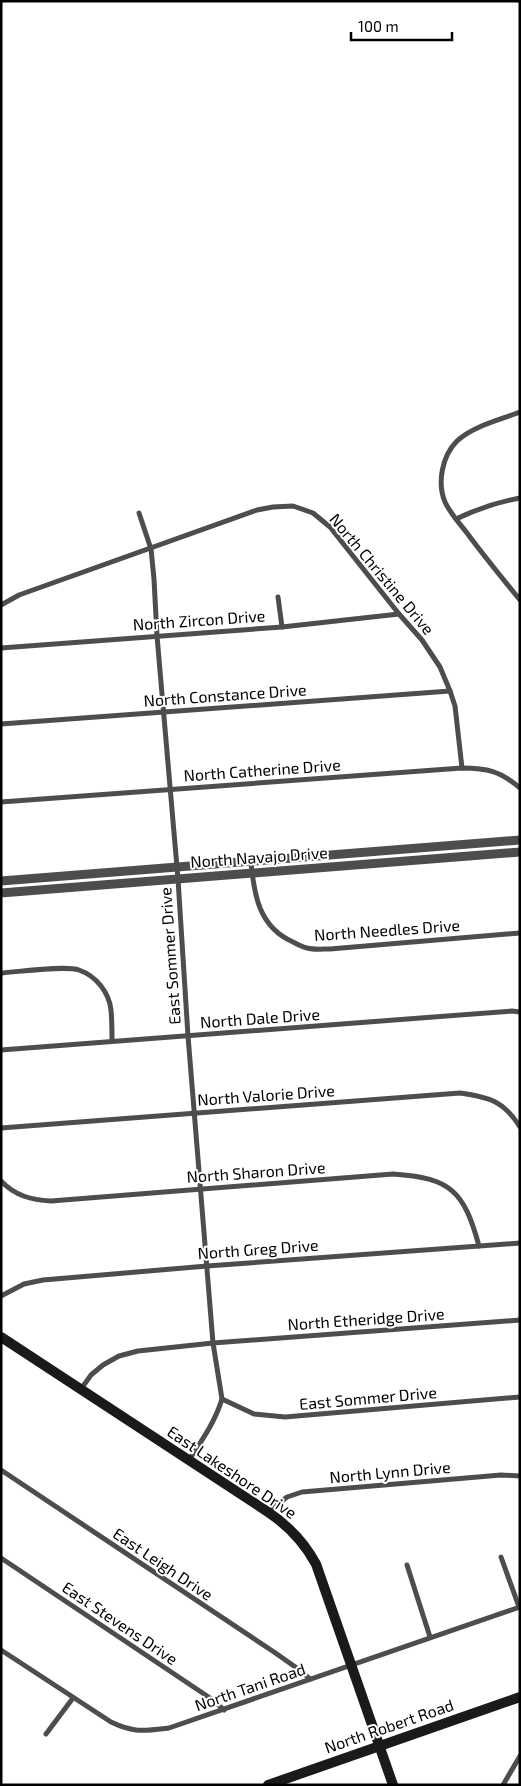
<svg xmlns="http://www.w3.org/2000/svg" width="521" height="1786" font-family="'Exo 2',sans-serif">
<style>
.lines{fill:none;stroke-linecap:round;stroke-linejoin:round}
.minor{stroke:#4d4d4d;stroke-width:5}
.tertiary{stroke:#4d4d4d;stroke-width:9}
.secondary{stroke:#1a1a1a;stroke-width:10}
.labels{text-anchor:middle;stroke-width:4;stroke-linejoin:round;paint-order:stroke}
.street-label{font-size:16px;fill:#000;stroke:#fff}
</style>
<rect width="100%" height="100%" fill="#fff"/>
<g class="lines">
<!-- minor -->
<g class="minor">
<path d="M520,412C500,420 473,426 457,441C442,456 437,483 445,502C450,513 460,524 467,533C484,556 502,578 520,600"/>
<path d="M139,513L151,549L154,579L157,636L178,879L188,1036L213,1343L222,1399L254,1414L285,1417L520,1397"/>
<path d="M456,519C477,509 498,502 520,498"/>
<path d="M278,597L282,627"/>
<path d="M1,605L19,595L257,510L273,507L293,506L313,513L330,527L399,614L422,640L440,667L450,691L455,706L462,768"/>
<path d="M1,648L282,627L399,614"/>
<path d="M1,724L450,691"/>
<path d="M1,802L462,768C487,768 500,771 520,788"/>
<path d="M251,862C254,895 259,927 293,942C297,944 302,947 307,948C314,950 323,949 330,949L520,933"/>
<path d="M1,973C18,972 65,965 79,970C96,976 109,992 111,1010C112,1020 112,1031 112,1041"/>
<path d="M1,1050L512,1011L520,1012"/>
<path d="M1,1128L460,1093C489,1097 504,1101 520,1127"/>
<path d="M1,1181C15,1196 32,1200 51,1201L393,1174C451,1178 464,1191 479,1246"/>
<path d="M1,1296L24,1284L43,1280L207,1266L520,1243"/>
<path d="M81,1389L91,1375L103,1365L119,1356L138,1351L213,1343L520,1320"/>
<path d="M189,1460C202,1440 215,1422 222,1399"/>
<path d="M1,1470L274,1652L301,1671L310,1679"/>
<path d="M268,1512L287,1497L302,1492L501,1475L520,1476"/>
<path d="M501,1557L519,1607"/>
<path d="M1,1558L213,1700L224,1710"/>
<path d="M407,1565L430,1637"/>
<path d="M1,1650L111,1722C134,1733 144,1731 169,1728L520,1607"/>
<path d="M46,1734L73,1698"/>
<path d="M503,1785L520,1756"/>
</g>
<!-- tertiary -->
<g class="tertiary">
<path d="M1,881L520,840"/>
<path d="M1,893L520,852"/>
</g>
<!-- secondary -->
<g class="secondary">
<path d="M1,1337L268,1512C289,1526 304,1542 316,1564L393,1785"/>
<path d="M268,1785L520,1697"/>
</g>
</g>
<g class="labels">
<!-- street labels -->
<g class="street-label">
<text transform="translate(382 574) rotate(50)" y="6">North Christine Drive</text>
<text transform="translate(199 620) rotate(-4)" y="6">North Zircon Drive</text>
<text transform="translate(225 695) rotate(-4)" y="6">North Constance Drive</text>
<text transform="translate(262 770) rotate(-4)" y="6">North Catherine Drive</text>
<text transform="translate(259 857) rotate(-4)" y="6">North Navajo Drive</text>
<text transform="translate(387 930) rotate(-4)" y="6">North Needles Drive</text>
<text transform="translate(170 956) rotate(-94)" y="6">East Sommer Drive</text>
<text transform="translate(260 1018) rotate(-4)" y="6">North Dale Drive</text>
<text transform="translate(266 1095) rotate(-4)" y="6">North Valorie Drive</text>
<text transform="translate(256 1172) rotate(-4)" y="6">North Sharon Drive</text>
<text transform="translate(258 1249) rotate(-4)" y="6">North Greg Drive</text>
<text transform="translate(366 1319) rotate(-4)" y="6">North Etheridge Drive</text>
<text transform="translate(368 1398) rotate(-5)" y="6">East Sommer Drive</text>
<text transform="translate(232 1472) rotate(34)" y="6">East Lakeshore Drive</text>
<text transform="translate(390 1472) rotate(-5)" y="6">North Lynn Drive</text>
<text transform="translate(163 1564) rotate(34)" y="6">East Leigh Drive</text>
<text transform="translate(120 1623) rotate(34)" y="6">East Stevens Drive</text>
<text transform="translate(250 1687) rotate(-19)" y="6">North Tani Road</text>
<text transform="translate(389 1726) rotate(-19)" y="6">North Robert Road</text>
</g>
</g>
<!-- border -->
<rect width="521" height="1786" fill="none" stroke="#000000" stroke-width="5"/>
<!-- scale -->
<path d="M351 32v8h101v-8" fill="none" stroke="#000000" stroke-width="2.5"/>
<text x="358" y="32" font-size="15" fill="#000000" stroke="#ffffff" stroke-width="4" paint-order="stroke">100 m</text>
</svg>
